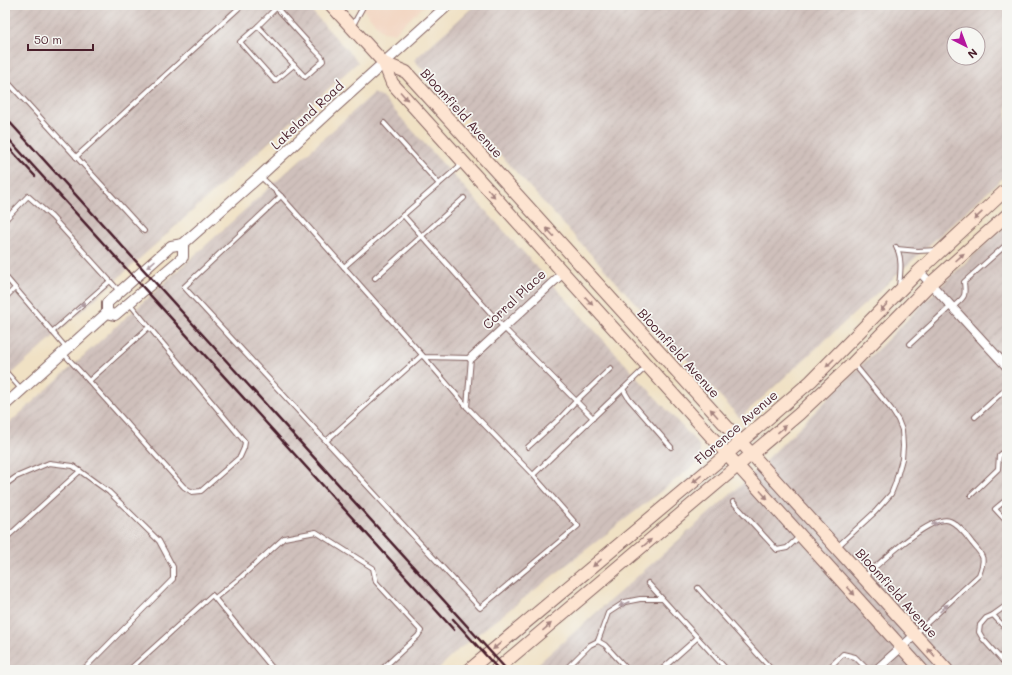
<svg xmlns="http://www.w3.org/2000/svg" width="1012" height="675" font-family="Mali,sans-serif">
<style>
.built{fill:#f3d4bf}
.industrial{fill:url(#industrial-furrows);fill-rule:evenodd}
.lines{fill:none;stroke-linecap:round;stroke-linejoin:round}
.service-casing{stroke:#846361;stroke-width:6}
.minor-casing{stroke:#846361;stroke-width:10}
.tertiary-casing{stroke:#846361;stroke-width:12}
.secondary-casing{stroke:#846361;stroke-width:14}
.service{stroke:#fff;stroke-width:4}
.minor{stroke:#fff;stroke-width:8}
.tertiary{stroke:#fff;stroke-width:10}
.secondary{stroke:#fde4d1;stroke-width:12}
.rail{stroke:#4a1f2b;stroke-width:2.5}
.oneway{fill:#a4827e}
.oneway2{fill:#ae9aa0}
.labels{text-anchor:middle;stroke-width:3.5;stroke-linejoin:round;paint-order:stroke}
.street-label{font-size:13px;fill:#4a1f2b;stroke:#f6f6f2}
</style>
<defs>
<pattern id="industrial-furrows" width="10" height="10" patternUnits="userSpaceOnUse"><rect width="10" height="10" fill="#cfc0bb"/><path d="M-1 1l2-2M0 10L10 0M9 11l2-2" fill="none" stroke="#b3a5a1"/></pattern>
</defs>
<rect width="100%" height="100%" fill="#f6f6f2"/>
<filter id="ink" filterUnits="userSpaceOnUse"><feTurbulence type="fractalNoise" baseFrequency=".025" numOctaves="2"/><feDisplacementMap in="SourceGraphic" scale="8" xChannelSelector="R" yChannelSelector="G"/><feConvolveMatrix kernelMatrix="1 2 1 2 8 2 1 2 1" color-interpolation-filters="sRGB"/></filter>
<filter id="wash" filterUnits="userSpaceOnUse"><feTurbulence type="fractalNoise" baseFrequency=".012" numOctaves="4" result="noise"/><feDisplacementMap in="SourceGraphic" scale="16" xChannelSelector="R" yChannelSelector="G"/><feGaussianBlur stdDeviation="0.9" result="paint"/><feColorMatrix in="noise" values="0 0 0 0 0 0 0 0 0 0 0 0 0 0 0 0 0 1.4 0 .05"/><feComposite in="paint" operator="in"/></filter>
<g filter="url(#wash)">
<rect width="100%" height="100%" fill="#f0e1c4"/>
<!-- built -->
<path class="built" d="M359,5H425L394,33L383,32Z"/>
<!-- industrial -->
<g class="industrial">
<path d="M5,5H306L358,62L5,380Z"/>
<path d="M475,5H1007V174L740,418L414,60ZM954,34H978V58H954Z"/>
<path d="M374,93L383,98L699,445L701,460L459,649L437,670H5V427Z"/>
<path d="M1007,225V670H531L740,486L954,273Z"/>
</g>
</g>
<g filter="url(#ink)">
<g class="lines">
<defs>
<g id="service">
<path d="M274,5L315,50L322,57L323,61L305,77L258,26L276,8"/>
<path d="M353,25L364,5"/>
<path d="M258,26L240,42L275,81L294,65"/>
<path d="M5,79L144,231"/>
<path d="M384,123L439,184"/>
<path d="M76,157L242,5"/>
<path d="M260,176L281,196L184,287L480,608L578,526L533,475L646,367"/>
<path d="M281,196L424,357L471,358L467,407L533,475"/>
<path d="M403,215L504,328L593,418"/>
<path d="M5,220L28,196L52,217L120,292"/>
<path d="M896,247C903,258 900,275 899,287"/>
<path d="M897,249L918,251L937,250"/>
<path d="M344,267L463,163"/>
<path d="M5,276L67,349"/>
<path d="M375,278L464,198"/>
<path d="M5,298L15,288"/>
<path d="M953,307C964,297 966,298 964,282L1007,244"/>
<path d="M52,332L110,281"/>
<path d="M910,344L951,306"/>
<path d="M63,353L89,381L149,327L130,304"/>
<path d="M424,357L467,407"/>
<path d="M5,371L22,390"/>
<path d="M89,381L184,487L192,492L201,491L240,457L244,448L245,442L149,327"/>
<path d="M623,389L629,399L671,447"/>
<path d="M975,417L1007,388"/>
<path d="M326,441L422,355"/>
<path d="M528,447L559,419L576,401L611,368"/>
<path d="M5,485L16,477L49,463L73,466L109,492L159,541L173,567V579L83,670"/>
<path d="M971,495L998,469L999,456L1007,449"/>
<path d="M1007,499L995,509L1007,522"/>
<path d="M733,502L777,550L787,548L800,536"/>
<path d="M5,539L80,471"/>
<path d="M837,547L875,512L891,494L895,484L902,459L903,446L902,430L898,420L891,409L854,364"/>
<path d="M865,576C879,564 932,513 950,521C959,525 966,535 972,543C983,556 986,557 979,575L915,634"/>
<path d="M648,583L727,670"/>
<path d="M698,588L772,670"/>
<path d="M215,598L241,577L284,538L316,532L373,568L376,582L421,631L418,636L381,670"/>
<path d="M993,615L1007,605"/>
<path d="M1007,630L993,615L986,618L980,625L979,632L983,639L1007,666"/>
<path d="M598,641L608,613L625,602L640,599H662"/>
<path d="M129,670L212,595L274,670"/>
<path d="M566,670L567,668L590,645L598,641L605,645L628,670"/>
<path d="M661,670L697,638"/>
<path d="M827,670L843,654L855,657L868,670"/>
</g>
<g id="minor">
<path d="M919,271L1007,367"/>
<path d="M471,358L563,273"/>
<path d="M876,670L915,635"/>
</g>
<g id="tertiary">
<path d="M107,313L115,315L183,257V244"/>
<path d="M5,405L107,313V303L171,246L183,244L260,176L336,106L448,5"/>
</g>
<g id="secondary">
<path d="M331,5L384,63L392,83L922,670"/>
<path d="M384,63L406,72L947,670"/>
<path d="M469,670L727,454L811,381L919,271L1007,189"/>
<path d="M496,670L799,414L853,363L931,283L1007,215"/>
</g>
</defs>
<!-- service casing -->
<use href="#service" class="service-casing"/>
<!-- minor casing -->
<use href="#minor" class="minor-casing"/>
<!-- tertiary casing -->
<use href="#tertiary" class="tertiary-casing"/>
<!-- secondary casing -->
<use href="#secondary" class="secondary-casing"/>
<!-- service -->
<use href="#service" class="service"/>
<!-- minor -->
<use href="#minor" class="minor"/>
<!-- tertiary -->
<use href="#tertiary" class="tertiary"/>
<!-- secondary -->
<use href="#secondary" class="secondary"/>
<!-- rail -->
<g class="rail">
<path d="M5,117L507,670"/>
<path d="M5,135L454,630"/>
<path d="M9,148L35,176"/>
<path d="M453,619L499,670"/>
</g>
</g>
<!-- one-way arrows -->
<defs><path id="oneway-solid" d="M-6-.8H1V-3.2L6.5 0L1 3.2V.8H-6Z"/></defs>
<g class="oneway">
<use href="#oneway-solid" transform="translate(404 96) rotate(48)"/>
<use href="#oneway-solid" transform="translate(491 193) rotate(48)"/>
<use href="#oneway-solid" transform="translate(978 216) rotate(137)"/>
<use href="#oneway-solid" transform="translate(550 232) rotate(-132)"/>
<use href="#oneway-solid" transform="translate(960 257) rotate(-42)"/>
<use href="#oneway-solid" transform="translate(589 301) rotate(48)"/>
<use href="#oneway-solid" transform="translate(884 307) rotate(134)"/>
<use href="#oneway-solid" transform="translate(830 363) rotate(135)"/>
<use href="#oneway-solid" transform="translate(714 413) rotate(-132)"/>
<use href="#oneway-solid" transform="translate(782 429) rotate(-40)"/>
<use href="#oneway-solid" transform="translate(697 479) rotate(140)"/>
<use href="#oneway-solid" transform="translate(764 495) rotate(48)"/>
<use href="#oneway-solid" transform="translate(647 543) rotate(-40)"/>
<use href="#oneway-solid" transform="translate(597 563) rotate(140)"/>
<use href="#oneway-solid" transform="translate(851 591) rotate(48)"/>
<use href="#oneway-solid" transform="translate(547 627) rotate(-40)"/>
<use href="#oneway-solid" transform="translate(497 646) rotate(140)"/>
<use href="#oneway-solid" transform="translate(931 652) rotate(-132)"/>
</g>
<g class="oneway2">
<use href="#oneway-solid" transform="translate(151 264) rotate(138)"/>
<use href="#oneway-solid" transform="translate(81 306) rotate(-42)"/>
<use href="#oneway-solid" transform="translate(937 523) rotate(162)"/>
<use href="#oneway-solid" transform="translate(624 604) rotate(155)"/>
<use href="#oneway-solid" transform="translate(944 608) rotate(-43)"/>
</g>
</g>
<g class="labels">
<!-- street labels -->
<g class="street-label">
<text transform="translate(462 113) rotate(48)" y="5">Bloomfield Avenue</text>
<text transform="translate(307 115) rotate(-43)" y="5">Lakeland Road</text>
<text transform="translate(514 299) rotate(-43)" y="5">Corral Place</text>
<text transform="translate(679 353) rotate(48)" y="5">Bloomfield Avenue</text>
<text transform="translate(736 427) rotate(-41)" y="5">Florence Avenue</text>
<text transform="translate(897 593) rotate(48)" y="5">Bloomfield Avenue</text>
</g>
</g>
<!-- margin -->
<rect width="1012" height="675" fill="none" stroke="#f6f6f2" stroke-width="20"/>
<!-- north arrow -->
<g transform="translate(966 46) rotate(138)"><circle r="19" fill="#f6f6f2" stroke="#b1a0a2"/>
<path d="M0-3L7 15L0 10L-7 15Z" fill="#b5179e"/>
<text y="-6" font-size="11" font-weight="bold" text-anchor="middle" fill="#4a1f2b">N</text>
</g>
<!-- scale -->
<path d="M28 44v6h65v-6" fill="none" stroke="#4a1f2b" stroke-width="2"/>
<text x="34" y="44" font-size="12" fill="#4a1f2b" stroke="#f6f6f2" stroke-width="3" paint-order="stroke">50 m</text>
</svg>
